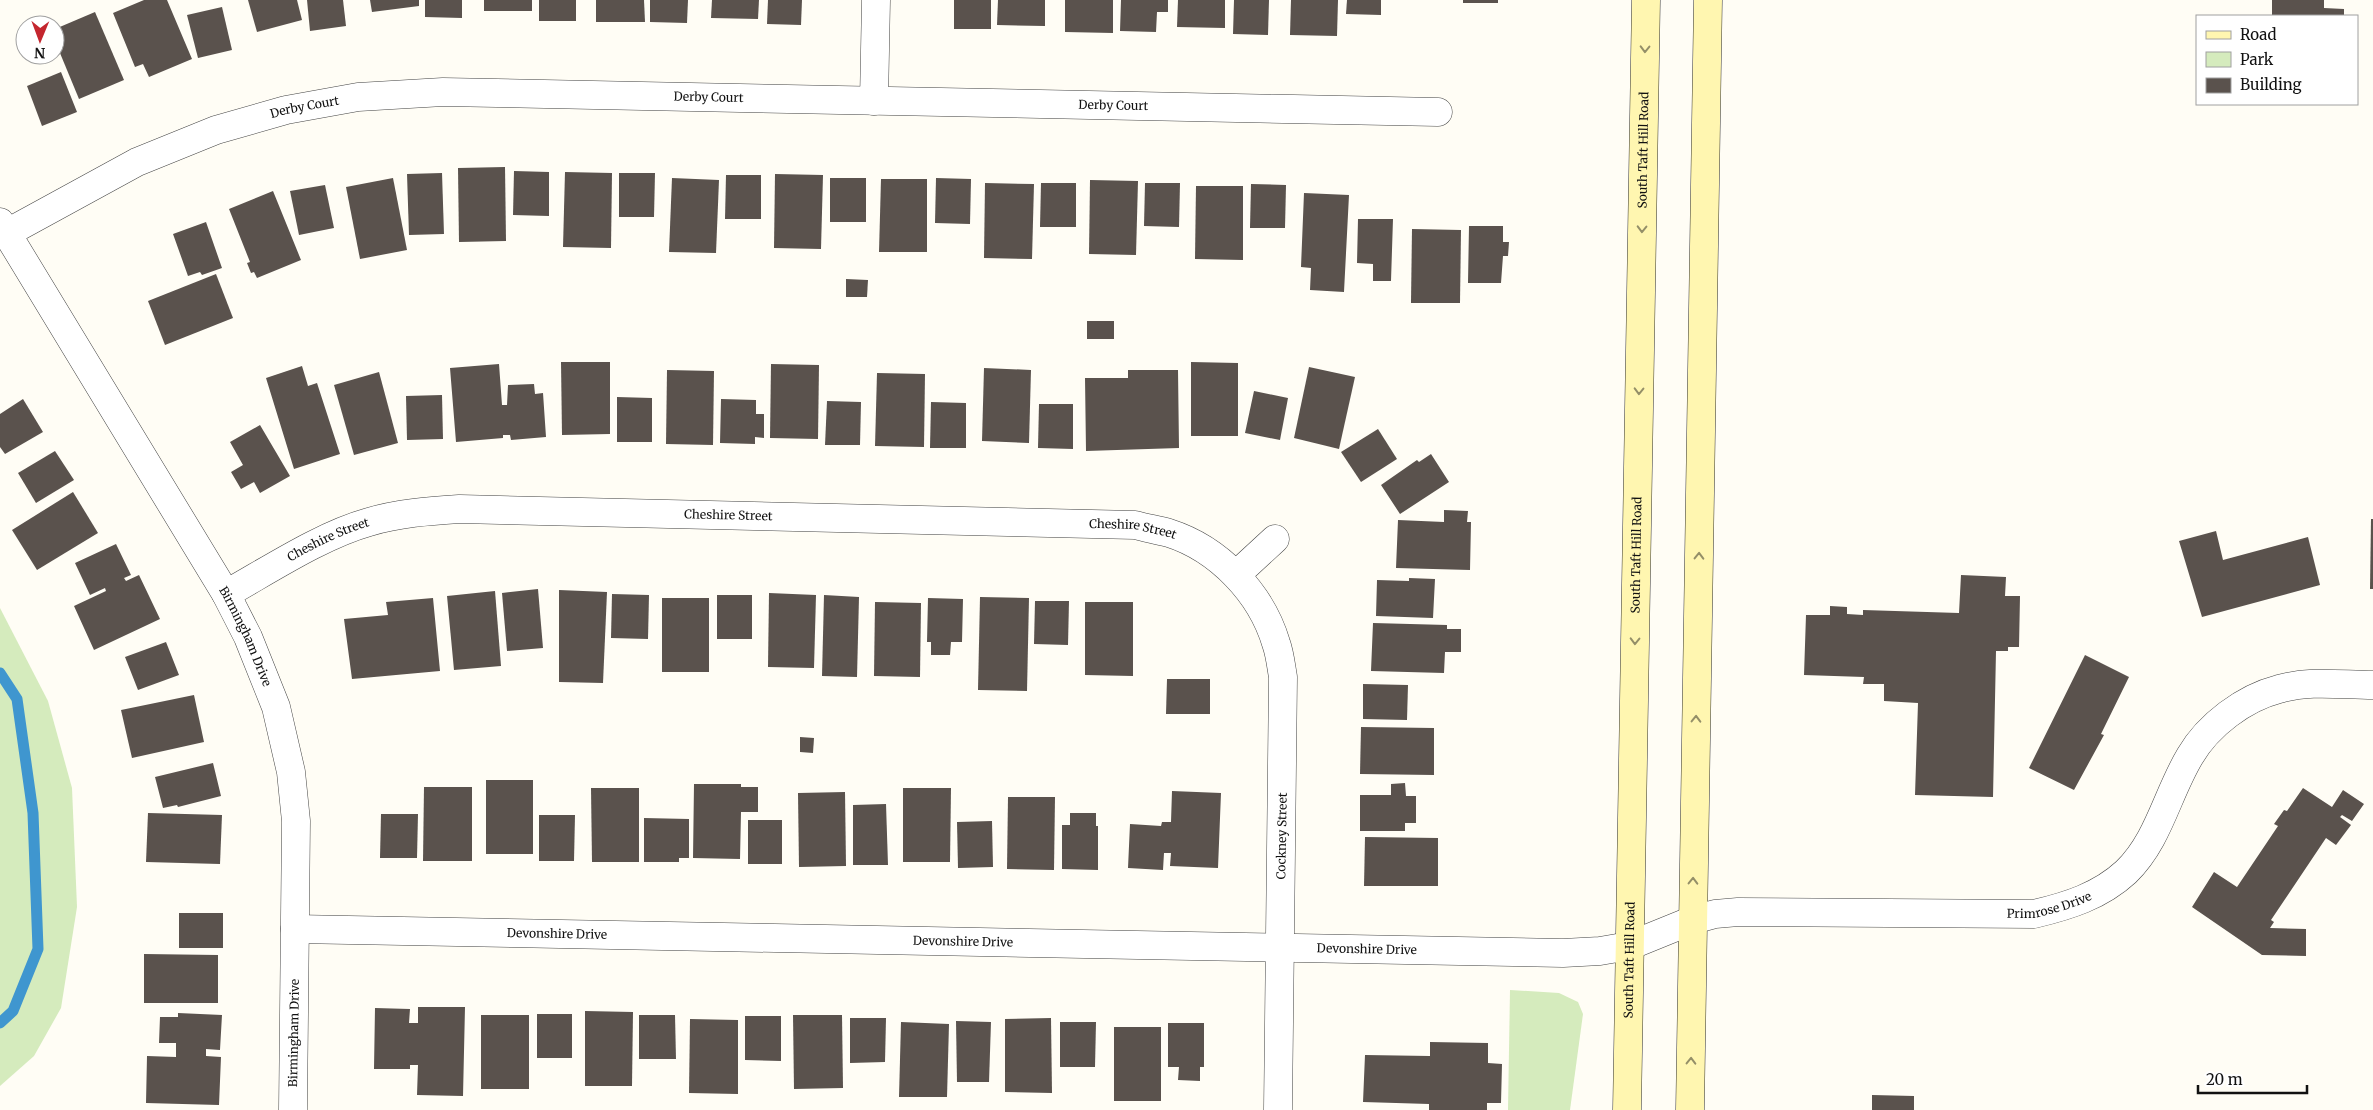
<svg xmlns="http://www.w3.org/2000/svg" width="2373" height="1110" font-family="Merriweather,serif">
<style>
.green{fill:#d5ebbd}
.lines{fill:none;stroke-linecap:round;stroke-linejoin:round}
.stream{stroke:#3f96cf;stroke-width:11}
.building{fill:#5a524d}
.street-casing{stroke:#444;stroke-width:29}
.secondary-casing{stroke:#333;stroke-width:29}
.street{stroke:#fff;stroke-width:28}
.secondary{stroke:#fff6b0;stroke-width:28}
.oneway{stroke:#948f68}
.labels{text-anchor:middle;stroke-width:5;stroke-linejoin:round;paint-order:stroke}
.street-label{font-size:12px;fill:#111;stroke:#fff}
</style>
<rect width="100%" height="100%" fill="#fffdf5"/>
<!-- green -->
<g class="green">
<path d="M0,608L48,701L72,788L77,907L61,1008L34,1056L0,1086Z"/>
<path d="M1510,990L1559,993L1578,1002L1583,1014L1570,1110H1508Z"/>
</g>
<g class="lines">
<!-- stream -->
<path class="stream" d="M0,673L17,699L33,813L38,949L13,1011L0,1023"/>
</g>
<!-- building -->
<g class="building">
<path d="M144,0H167L192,59L149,77L143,64L135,67L113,13Z"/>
<path d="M248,0H297L302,20L257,32Z"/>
<path d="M307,0H343L346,26L310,31Z"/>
<path d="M370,0H419V6L372,12Z"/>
<path d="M425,0H462V18L425,17Z"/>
<rect x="484" y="0" width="48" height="11"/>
<rect x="539" y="0" width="37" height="21"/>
<path d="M596,0H644L645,22H596Z"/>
<path d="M650,0H688L687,23L650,22Z"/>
<path d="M712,0H759L758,19L711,18Z"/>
<path d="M768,0H802L801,25L767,24Z"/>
<rect x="954" y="0" width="37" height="29"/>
<path d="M998,0H1045V26L997,25Z"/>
<path d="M1065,0H1113V33L1065,32Z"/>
<path d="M1121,0H1168V12H1157L1156,32L1120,31Z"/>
<path d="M1178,0H1225V28L1177,27Z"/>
<path d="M1234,0H1269L1268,35L1233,34Z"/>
<path d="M1291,0H1338L1337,36L1290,35Z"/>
<path d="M1347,0H1381V15L1346,14Z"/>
<rect x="1463" y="0" width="35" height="3"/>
<path d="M2272,0H2324V8L2344,9V16H2275L2272,15Z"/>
<path d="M222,7L232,50L198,58L187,15Z"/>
<path d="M95,12L124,80L79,99L55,41V29Z"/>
<path d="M61,72L77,112L42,126L27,86Z"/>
<path d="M505,167L506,241L459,242L458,168Z"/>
<path d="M514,171L549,172V216L513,215Z"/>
<path d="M565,172L612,173L611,248L563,247Z"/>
<path d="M442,173L444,234L409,235L407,174Z"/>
<path d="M619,173H655L654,217H619Z"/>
<path d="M775,174L823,175L821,249L774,248Z"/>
<path d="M726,175H761V219H725Z"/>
<path d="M393,178L407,250L360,259L346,187Z"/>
<path d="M672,178L719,180L716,253L669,252Z"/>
<rect x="830" y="178" width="36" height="44"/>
<path d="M936,178L971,179L970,224L935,223Z"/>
<path d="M881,179H927V252H879Z"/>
<path d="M1090,180L1138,181L1136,255L1089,254Z"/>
<path d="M985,183L1034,184L1032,259L984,258Z"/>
<path d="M1041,183H1076V227H1040Z"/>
<path d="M1145,183H1180L1179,227L1144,226Z"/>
<path d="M1251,184L1286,185L1285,228H1250Z"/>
<path d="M325,185L334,228L299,235L290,191Z"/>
<path d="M1196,186H1243V260L1195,259Z"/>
<path d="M273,191L301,260L257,278L254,272L251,273L247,263L250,262L229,209Z"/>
<path d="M1304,193L1349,195L1344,292L1310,290L1311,268L1301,267Z"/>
<path d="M1358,219H1393L1391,281H1373V264L1357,263Z"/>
<path d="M206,222L222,268L202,275L200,272L188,276L173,234Z"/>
<path d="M1469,226H1503V242H1509L1508,256H1503L1501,283H1468Z"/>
<path d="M1412,229L1461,230L1460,303H1411Z"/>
<path d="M216,274L233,318L165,345L148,301Z"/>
<path d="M846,279L868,280L867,297H846Z"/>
<rect x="1087" y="321" width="27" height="18"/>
<path d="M561,362H610V434L562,435Z"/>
<path d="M1191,362L1238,363V436H1191Z"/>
<path d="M499,364L502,405H507L508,385L534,384L535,394L543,393L546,437L511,440L510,435H503V438L456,442L450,368Z"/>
<path d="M771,364L819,365L818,439L770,438Z"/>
<path d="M302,366L308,386L317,383L340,454L294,469L266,378Z"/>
<path d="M1309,367L1355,377L1339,449L1294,438Z"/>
<path d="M984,368L1031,370L1029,443L982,441Z"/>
<path d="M667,370L714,371L713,445L666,444Z"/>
<path d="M1128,370H1178L1179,448L1086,451L1085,378H1128Z"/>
<path d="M379,372L398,443L354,455L334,385Z"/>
<path d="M877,373L925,374L924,447L875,446Z"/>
<path d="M1254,391L1288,398L1280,440L1245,433Z"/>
<path d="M442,395L443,439L407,440L406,396Z"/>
<path d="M617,397L652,398V442H617Z"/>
<path d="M23,399L43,432L5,454L0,447V414Z"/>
<path d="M721,399L756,400V414H764V438L755,437V444L720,443Z"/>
<path d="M827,401L861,402L860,445H825Z"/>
<path d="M931,402L966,403V448H930Z"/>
<path d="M1039,404H1073V449L1038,448Z"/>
<path d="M260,425L290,476L260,493L254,482L241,489L231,472L243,465L230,442Z"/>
<path d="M1378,429L1397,459L1361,482L1341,452Z"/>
<path d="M55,451L74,480L36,503L18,473Z"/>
<path d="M1431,454L1449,482L1400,514L1381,485L1417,460L1419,462Z"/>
<path d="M73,492L98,533L37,570L12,530Z"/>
<path d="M1444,510L1468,511L1467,522H1471L1470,570L1396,568L1398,520L1444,522Z"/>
<path d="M2371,519H2373V589H2370Z"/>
<path d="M2216,531L2223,560L2308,537L2320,585L2202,617L2179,541Z"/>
<path d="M116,544L131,575L124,578L126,581L139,575L160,619L94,650L74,606L106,591L105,588L90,595L75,563Z"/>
<path d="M1961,575L2006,577L2005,596H2020L2019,647H2008V651H1996L1993,797L1915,795L1918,703L1884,701V684H1863L1864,677L1804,675L1806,615H1830V606L1847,607V614L1863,615V610L1959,613Z"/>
<path d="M1409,578L1435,579L1433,618L1376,616L1377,580L1409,581Z"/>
<path d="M538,589L543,648L507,651L502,593Z"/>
<path d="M559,590L607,592L603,683L559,682Z"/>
<path d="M495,591L501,666L454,670L447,596Z"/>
<path d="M769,593L816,595L814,668L768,667Z"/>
<path d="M612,594L649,595L648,639L611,638Z"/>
<rect x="717" y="595" width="35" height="44"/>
<path d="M824,595L859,597L857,677L822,676Z"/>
<path d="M980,597L1029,598L1027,691L978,690Z"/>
<path d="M433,598L440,671L352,679L344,619L388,615L386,602Z"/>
<rect x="662" y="598" width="47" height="74"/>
<path d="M928,598L963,599L962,642H951L950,655H931V642H927Z"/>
<path d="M1035,601H1069L1068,645L1034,644Z"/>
<path d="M875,602L921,603L920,677L874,676Z"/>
<path d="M1085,602H1133V676L1085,675Z"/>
<path d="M1373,623L1447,625V629H1461V652H1445L1444,673L1371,671Z"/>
<path d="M166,642L179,675L138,690L125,657Z"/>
<path d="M2085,655L2129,677L2101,734L2104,735L2074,790L2029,768Z"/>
<path d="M1167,679H1210V714H1166Z"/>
<path d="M1363,684L1408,685L1407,720L1363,719Z"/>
<path d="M194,695L204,742L132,758L121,710Z"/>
<path d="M1361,727L1434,728V775L1360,774Z"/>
<path d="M800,737L814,738L813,753L800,752Z"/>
<path d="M213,763L221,796L178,807L177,805L163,808L155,777Z"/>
<rect x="486" y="780" width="47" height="74"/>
<path d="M1405,783L1406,796H1416V823H1405V831H1360V795H1391V784Z"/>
<path d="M694,784H741V787H758V812H741L740,859L693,858Z"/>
<path d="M424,787H472V861H423Z"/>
<path d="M591,788H639V862H592Z"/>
<path d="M903,788H951L950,862H903Z"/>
<path d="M2303,788L2332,807L2343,790L2364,804L2352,821L2342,815L2340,817L2351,825L2336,845L2326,838L2271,920L2274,922L2270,928L2306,929V956L2262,955L2192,907L2214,872L2237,887L2278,826L2274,824L2284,810L2287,811Z"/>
<path d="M1172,791L1221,793L1218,868L1170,866L1171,853H1164L1163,870L1128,868L1130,824L1161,826L1162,822H1171Z"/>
<path d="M845,792L846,866L799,867L798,793Z"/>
<path d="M1008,797H1055L1054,870L1007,869Z"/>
<path d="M886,804L888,865H853V805Z"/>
<path d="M148,813L222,815L220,864L146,862Z"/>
<path d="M1070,813H1096V826H1098V870L1062,869V825H1070Z"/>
<path d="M381,814H418L417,858H380Z"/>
<path d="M539,815H575L574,861H539Z"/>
<path d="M644,818L689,819V858H679V862H644Z"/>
<rect x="748" y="820" width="34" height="44"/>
<path d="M992,821L993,867L958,868L957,822Z"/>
<path d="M1365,837L1438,838V886H1364Z"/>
<rect x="179" y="913" width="44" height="35"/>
<path d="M144,954L218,955V1003H144Z"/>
<path d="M418,1007H465L463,1096L417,1095L418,1065H410V1069H374L375,1008L410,1009L409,1023H418Z"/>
<path d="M585,1011L633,1012L632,1086H585Z"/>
<path d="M178,1013L222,1015L220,1050L206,1049V1056L221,1057L219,1105L146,1103L147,1056L176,1057V1043H159L160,1017H178Z"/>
<rect x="537" y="1014" width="35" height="44"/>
<rect x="481" y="1015" width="48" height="74"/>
<path d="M639,1015H675L676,1059H639Z"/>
<path d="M793,1015H842L843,1088L794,1089Z"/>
<path d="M745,1016H781V1061L745,1060Z"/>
<path d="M850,1018H886L885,1062L850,1063Z"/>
<path d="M1051,1018L1052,1093L1005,1092V1019Z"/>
<path d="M690,1019L738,1020V1094L689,1093Z"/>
<path d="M956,1021L991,1022L989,1082H957Z"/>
<path d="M901,1022L949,1024L947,1097H899Z"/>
<path d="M1060,1022H1096L1095,1067H1060Z"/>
<path d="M1168,1023H1204V1067H1200V1081L1178,1080L1179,1067H1168Z"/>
<rect x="1114" y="1027" width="47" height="74"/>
<path d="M1430,1042L1488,1043V1063L1502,1064L1501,1103H1487V1110H1429V1104L1363,1102L1365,1055L1430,1056Z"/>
<path d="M1872,1095L1914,1096V1110H1872Z"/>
</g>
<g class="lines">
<defs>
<g id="street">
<path d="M874,101L876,0"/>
<path id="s1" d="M0,222L226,594L248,637L276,707L291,772L296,821L293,1110"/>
<path id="s2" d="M7,233L137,162L216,130L286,110L358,97L443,92L1438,112"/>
<path d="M1236,575L1275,539"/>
<path id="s3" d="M226,594C269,570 322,535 369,522C399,513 430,511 460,509L1135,525C1146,528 1158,530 1169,533C1219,549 1261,593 1276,643C1280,654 1281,666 1283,677L1278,1110"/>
<path id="s4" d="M295,929L1563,953L1600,951L1629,946L1693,920L1715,914L1738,912L2034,914C2068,906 2100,896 2126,872C2159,840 2167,794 2190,756C2208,725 2244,698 2279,689C2310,680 2341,685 2373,685"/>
</g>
<g id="secondary">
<path id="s5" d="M1627,1110L1646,0"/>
<path d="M1690,1110L1708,0"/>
</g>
</defs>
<!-- street casing -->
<use href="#street" class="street-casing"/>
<!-- secondary casing -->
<use href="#secondary" class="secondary-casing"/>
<!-- street -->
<use href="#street" class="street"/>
<!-- secondary -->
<use href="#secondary" class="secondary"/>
</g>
<!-- one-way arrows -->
<defs><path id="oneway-chevron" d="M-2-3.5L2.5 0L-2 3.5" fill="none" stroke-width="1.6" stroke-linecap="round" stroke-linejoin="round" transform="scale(1.25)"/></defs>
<g class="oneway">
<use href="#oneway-chevron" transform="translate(1645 49) rotate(91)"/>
<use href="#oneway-chevron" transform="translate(1642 229) rotate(91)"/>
<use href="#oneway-chevron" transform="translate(1639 391) rotate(91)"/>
<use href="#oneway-chevron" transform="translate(1699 556) rotate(-89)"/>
<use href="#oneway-chevron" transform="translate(1635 641) rotate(91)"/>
<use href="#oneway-chevron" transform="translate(1696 719) rotate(-89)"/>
<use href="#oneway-chevron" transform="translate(1693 881) rotate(-89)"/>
<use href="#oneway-chevron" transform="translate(1691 1061) rotate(-89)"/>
</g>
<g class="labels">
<!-- street labels -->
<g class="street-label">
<text dy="4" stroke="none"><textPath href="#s2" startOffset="730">Derby Court</textPath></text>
<text dy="4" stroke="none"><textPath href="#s2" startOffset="1135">Derby Court</textPath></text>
<text dy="4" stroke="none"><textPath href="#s2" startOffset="325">Derby Court</textPath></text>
<text dy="4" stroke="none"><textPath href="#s5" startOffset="960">South Taft Hill Road</textPath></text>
<text dy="4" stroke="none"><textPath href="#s3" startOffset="521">Cheshire Street</textPath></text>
<text dy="4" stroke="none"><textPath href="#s3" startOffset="926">Cheshire Street</textPath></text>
<text dy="4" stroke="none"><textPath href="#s3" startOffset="116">Cheshire Street</textPath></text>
<text dy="4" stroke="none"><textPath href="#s5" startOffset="555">South Taft Hill Road</textPath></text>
<text dy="4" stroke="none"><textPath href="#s1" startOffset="482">Birmingham Drive</textPath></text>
<text transform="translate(1282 836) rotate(-89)" y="4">Cockney Street</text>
<text dy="4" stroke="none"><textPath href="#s4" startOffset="1762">Primrose Drive</textPath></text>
<text dy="4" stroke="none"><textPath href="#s4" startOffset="262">Devonshire Drive</textPath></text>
<text dy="4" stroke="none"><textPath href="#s4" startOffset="668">Devonshire Drive</textPath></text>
<text dy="4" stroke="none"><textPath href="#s4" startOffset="1072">Devonshire Drive</textPath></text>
<text dy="4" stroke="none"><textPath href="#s5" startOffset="150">South Taft Hill Road</textPath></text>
<text transform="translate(294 1033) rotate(-89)" y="4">Birmingham Drive</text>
</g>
</g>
<!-- legend -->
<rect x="2196" y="15" width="162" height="90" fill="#ffffff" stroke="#a0a0a0"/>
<rect x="2206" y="31" width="25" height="8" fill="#fff6b0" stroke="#a0a0a0"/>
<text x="2240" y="40" font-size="15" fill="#111111">Road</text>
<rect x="2206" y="52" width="25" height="15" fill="#d5ebbd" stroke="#a0a0a0"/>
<text x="2240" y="65" font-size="15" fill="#111111">Park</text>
<rect x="2206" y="78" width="25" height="15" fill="#5a524d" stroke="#a0a0a0"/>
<text x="2240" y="90" font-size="15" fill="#111111">Building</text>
<!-- north arrow -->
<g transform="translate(40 40) rotate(181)"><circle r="24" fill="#ffffff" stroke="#a0a0a0"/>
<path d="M0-4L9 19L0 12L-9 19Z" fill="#c4262e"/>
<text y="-8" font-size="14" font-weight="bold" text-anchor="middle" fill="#111111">N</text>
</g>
<!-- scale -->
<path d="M2198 1085v8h109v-8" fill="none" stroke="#111111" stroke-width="2.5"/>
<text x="2206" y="1085" font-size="15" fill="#111111" stroke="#ffffff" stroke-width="4" paint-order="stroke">20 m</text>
</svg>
